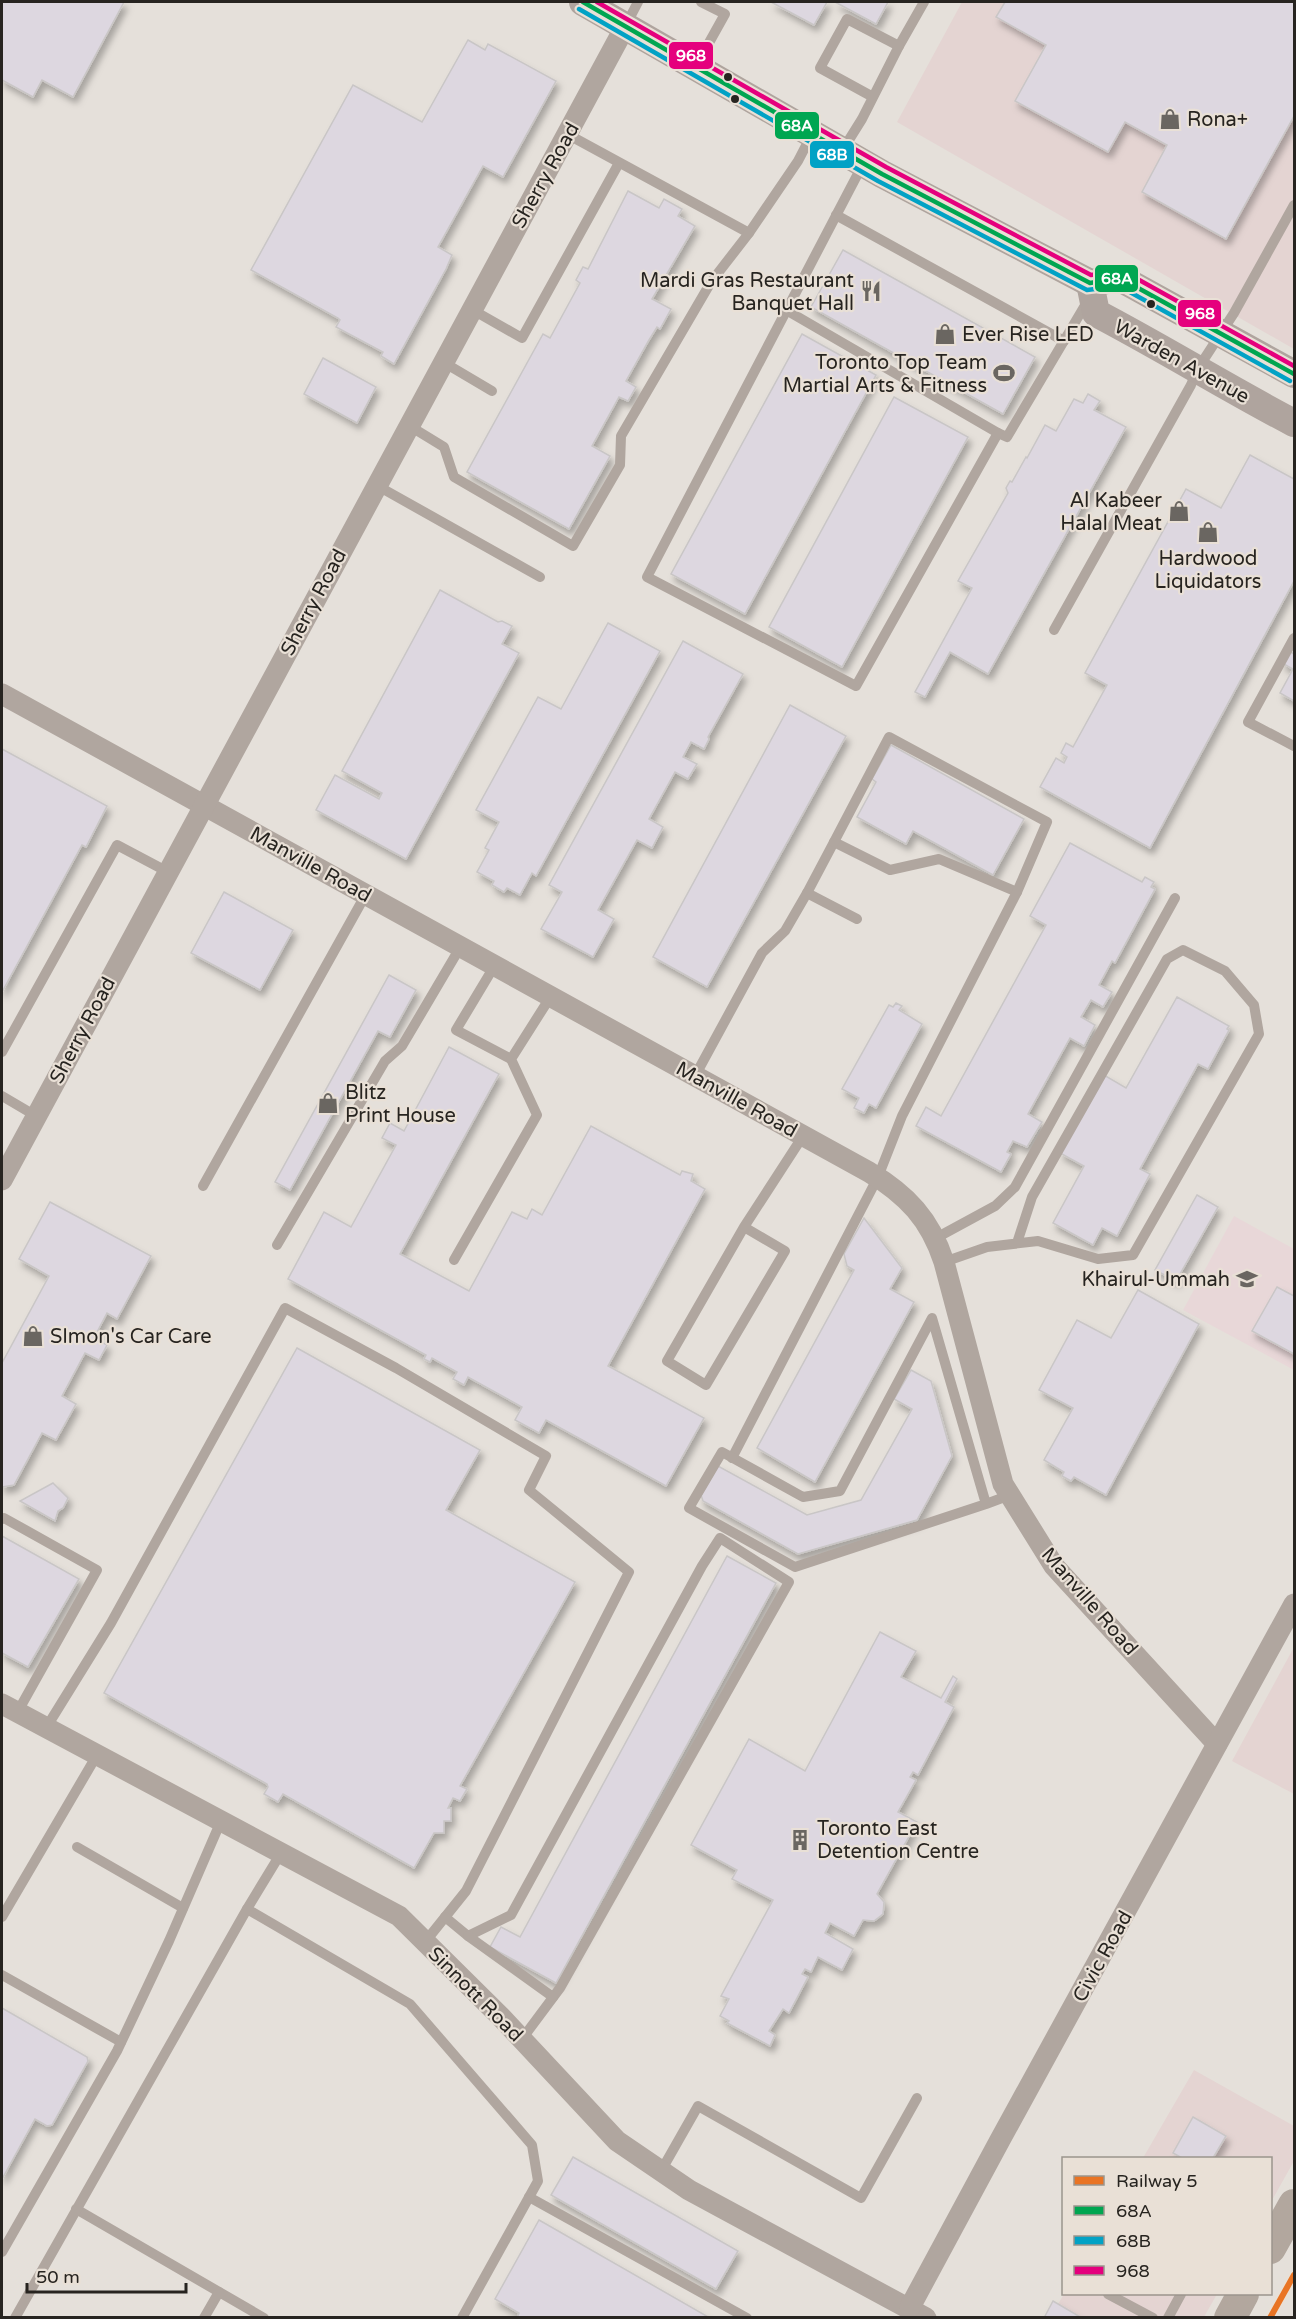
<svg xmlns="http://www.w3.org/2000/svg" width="1296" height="2319" font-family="'Varela Round',sans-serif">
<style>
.commercial{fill:#e4d4d2}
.education{fill:#e8d7d8}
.building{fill:#ddd7e0;stroke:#c9c6c6;stroke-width:1.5;filter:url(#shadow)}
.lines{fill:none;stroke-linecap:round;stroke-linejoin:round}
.lane{stroke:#b0a69f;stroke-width:10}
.street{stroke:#b0a69f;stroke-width:21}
.secondary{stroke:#afa49e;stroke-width:28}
.primary{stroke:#b2a79e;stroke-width:32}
.bus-1-casing{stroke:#e9e0d6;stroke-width:9}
.bus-2-casing{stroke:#e9e0d6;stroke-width:9}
.bus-3-casing{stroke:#e9e0d6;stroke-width:9}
.bus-1{stroke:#00a651;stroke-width:4.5}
.bus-2{stroke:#02a2c5;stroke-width:4.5}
.bus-3{stroke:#e5007d;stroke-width:4.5}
.rail-1-casing{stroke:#e9e0d6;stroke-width:10}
.rail-1{stroke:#e97424;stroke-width:6}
.bus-dot{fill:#272420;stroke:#e9e0d6;stroke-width:2}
.labels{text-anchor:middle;stroke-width:4.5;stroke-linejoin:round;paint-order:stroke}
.poi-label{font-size:20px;fill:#272420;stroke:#e9e0d6;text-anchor:start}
.street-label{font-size:20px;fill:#272420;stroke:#e9e0d6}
.line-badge{stroke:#e9e0d6;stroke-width:2}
.badge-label{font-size:16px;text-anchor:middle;font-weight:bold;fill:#fff}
</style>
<defs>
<filter id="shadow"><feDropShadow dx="3.5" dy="6" stdDeviation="3" flood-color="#0004"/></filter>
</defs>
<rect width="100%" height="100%" fill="#e5e0da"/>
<!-- commercial -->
<g class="commercial">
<path d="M962,2H1294V349L897,122Z"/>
<path d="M1294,1647V1794L1232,1761Z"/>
<path d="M1194,2070L1294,2126V2161L1271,2202L1270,2158H1143Z"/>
<path d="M1064,2294H1217L1204,2317L1050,2318Z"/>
</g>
<!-- education -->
<path class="education" d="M1234,1216L1294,1249V1370L1183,1310Z"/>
<!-- building -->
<g class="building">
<path d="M2,2H124L73,97L42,80L33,97L2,80Z"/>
<path d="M771,2H827L814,25Z"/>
<path d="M835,2H888L876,24Z"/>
<path d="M1005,2H1294V116L1226,239L1142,192L1167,145L1125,122L1108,152L1015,101L1046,45L996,17Z"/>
<path d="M468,40L485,50L488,44L556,81L503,177L483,166L438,247L452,255L446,269L394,364L381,356L383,352L336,327L340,320L338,318L251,270L353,85L422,122Z"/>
<path d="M628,191L659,208L664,199L682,209L678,216L695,226L652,299L671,309L660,329L657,327L649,340L626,381L636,387L628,401L619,397L592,446L610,456L569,529L467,472L543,334L550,338L580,283L576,280L583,267L588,269Z"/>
<path d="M843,250L1035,357L1003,414L811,307Z"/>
<path d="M802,334L876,375L745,614L671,574Z"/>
<path d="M323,358L376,387L357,423L304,394Z"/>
<path d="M1088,394L1100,401L1094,410L1126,427L988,674L950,652L925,697L915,692L972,588L958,581L1008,493L1006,488L1010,481L1012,482L1026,457L1027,458L1045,425L1056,431L1074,399L1083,403Z"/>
<path d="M894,397L968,437L842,667L769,627Z"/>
<path d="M1250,455L1294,479V581L1150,848L1040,787L1056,758L1064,763L1067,757L1061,753L1066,743L1073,747L1107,685L1085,673L1186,489L1221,508Z"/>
<path d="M440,590L498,622L502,621L512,626L502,644L519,653L406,859L316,810L335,775L379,799L382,793L342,771Z"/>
<path d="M608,623L660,651L536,876L532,873L520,895L507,888L504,892L492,885L494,881L477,872L489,850L485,848L499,822L476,810L538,697L561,709Z"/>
<path d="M683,641L743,674L708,737L709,739L704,749L691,742L683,757L697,764L688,779L675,772L649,819L663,827L652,848L637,840L598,910L614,919L593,957L541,929L562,892L549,885Z"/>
<path d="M1289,651L1294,654V701L1280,693L1293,669L1282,663Z"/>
<path d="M790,705L846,736L707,987L653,957Z"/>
<path d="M891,745L1024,819L993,875L913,831L906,844L857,817L876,782L872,779Z"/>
<path d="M2,749L107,806L86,847L82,845L2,992Z"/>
<path d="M1070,843L1142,882L1145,877L1154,882L1151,887L1155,889L1115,963L1112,961L1099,985L1112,992L1103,1007L1091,1000L1081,1017L1095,1025L1084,1046L1070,1038L1028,1114L1042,1122L1027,1147L1013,1141L1007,1152L1011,1154L1001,1172L916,1126L926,1107L941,1116L1046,925L1030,916Z"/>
<path d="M224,892L293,930L260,990L191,953Z"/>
<path d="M389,975L416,990L390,1037L378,1031L290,1190L275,1182Z"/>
<path d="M1177,997L1229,1026L1227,1029L1229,1030L1208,1069L1198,1064L1140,1169L1150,1174L1117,1236L1102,1228L1093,1245L1053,1223L1084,1166L1060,1153L1104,1075L1126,1088Z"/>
<path d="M896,1003L902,1006L899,1010L922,1024L876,1108L869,1104L864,1113L854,1108L859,1098L842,1089L889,1005L893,1007Z"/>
<path d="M449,1047L499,1074L400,1254L469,1291L512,1212L527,1219L532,1209L542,1215L591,1126L680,1175L682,1171L693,1174L691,1181L705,1189L608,1366L704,1418L666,1486L546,1420L539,1433L515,1420L522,1407L468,1377L464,1385L453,1379L457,1372L432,1358L430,1362L424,1359L426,1355L288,1279L324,1212L351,1227L396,1145L382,1138L390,1123L404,1131Z"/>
<path d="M1197,1195L1218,1207L1176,1281L1155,1270Z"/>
<path d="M50,1202L151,1256L117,1319L107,1313L94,1338L107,1345L99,1360L85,1353L62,1396L76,1404L56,1440L42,1433L14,1485L2,1487V1363L49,1276L19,1259Z"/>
<path d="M864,1218L902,1268L890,1289L914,1302L815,1482L757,1448L854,1270L847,1266L844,1254Z"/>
<path d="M1277,1287L1294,1296V1354L1252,1331Z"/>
<path d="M1138,1290L1199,1324L1106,1495L1074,1477L1071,1481L1062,1476L1064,1472L1044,1460L1073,1408L1039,1390L1077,1320L1111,1338Z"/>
<path d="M297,1348L480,1450L446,1510L575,1582L460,1786L467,1789L460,1801L453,1798L448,1808H451V1821H444V1833H434L414,1868L283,1794L278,1802L264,1794L268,1787L267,1784L104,1693Z"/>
<path d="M911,1370L931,1381L952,1456L917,1520L798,1554L703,1501L701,1495L718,1466L807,1515L861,1500L912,1409L894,1399Z"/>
<path d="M53,1483L68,1498L63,1508L58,1511L55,1521L20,1501Z"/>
<path d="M2,1536L79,1579L28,1667L2,1653Z"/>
<path d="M727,1556L776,1583L556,1983L490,1947L501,1927L520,1937Z"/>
<path d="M880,1632L916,1651L901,1677L941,1698L953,1676L957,1679L945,1702L954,1707L918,1775L913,1772L910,1777L916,1780L898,1812L917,1822L877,1894L884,1902L883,1914L874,1921L863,1920L854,1936L830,1923L825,1933L853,1949L842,1970L818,1957L811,1972L805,1969L802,1974L808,1977L789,2013L783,2009L769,2031L775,2035L770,2046L727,2023L729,2021L720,2016L729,1999L721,1996L773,1900L732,1879L737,1870L691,1845L749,1739L805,1771Z"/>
<path d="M2,2008L87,2057L88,2061L52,2125L47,2126L35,2119L2,2179Z"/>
<path d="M1193,2117L1226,2136L1213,2158H1182L1173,2153Z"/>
<path d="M573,2157L738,2251L716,2289L551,2195Z"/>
<path d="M539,2220L710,2318H517L519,2313L495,2299Z"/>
<path d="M1053,2301L1082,2318H1044Z"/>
</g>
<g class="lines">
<!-- lane -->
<g class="lane">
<path d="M626,25L638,2"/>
<path d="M899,46L924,2"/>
<path d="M696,66L725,14L701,2"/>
<path d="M567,134L749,233L798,161L812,134"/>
<path d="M842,151L862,119L899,46L847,19L820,68L873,97"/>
<path d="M863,164L647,577L856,686L998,433L1007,437L1087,302"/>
<path d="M836,215L1064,341"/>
<path d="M471,309L522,338L619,163"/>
<path d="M786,310L998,433"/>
<path d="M443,362L492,391"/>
<path d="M408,425L444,447L454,477L573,546L620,465L621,436L711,282L749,233"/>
<path d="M376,485L540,577"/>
<path d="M1054,630L1191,385L1197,370L1234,313L1294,205"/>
<path d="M1294,638L1248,722L1294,746"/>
<path d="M807,893L834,842L890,870L939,859L1017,892"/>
<path d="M495,965L456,1030L511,1059"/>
<path d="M2,1052L117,845L168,872"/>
<path d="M695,1076L762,953L785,931L807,893L857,919"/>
<path d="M2,1096L36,1116"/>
<path d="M203,1186L366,894"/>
<path d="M744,1227L785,1251L706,1385L667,1361L744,1227L803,1136"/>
<path d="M936,1238L995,1206L1015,1187L1175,898"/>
<path d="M277,1245L385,1061L402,1046L461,946"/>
<path d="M454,1260L537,1115L511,1059L551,996"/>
<path d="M944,1262L987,1247L1038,1241L1098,1259L1133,1255L1259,1034L1254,1005L1225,971L1183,950L1167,959L1032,1197L1017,1243"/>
<path d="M732,1458L878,1177L902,1116L1017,892L1047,822L889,737L834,842"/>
<path d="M986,1504L932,1318L840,1491L803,1497L722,1452L689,1508L795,1567L986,1504L1010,1495"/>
<path d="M2,1519L4,1518L97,1570L17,1713"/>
<path d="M46,1728L111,1623L285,1308L396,1368L546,1456L529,1490L629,1572L466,1891L425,1942"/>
<path d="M77,1847L183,1908"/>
<path d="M247,1909L281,1853"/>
<path d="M2,1917L97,1755"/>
<path d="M445,1917L468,1936L511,1915L702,1566L720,1538L789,1582L560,1988L522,2039"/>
<path d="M468,1936L553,1997"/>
<path d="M2,1975L121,2042"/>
<path d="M661,2171L698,2106L861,2198L917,2098"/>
<path d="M529,2197L747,2318"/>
<path d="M76,2209L264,2318"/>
<path d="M2,2252L117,2051L169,1941L221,1821"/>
<path d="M1108,2294L1153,2318"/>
<path d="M15,2318L247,1909L410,2004L532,2145L538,2181L462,2318"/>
<path d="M204,2318L219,2292"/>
<path d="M1168,2318L1181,2294"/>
</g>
<!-- street -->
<g class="street">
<path d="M2,694L869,1172C907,1195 930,1219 944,1262L1003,1484L1054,1566L1217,1744"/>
<path d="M2,1180L626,25"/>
<path d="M2,1704L399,1916L501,2017L617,2141L689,2190L926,2318"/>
<path d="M910,2307L1000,2140L1294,1604"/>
</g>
<!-- secondary -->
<g class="secondary">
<path d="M583,2L882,174L1090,283L1120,278L1294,374"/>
<path d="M1090,283L1096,313C1163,348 1227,388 1294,423"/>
</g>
<!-- primary -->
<g class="primary">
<path d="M1270,2248L1294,2205"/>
<path d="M1230,2318L1243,2294"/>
</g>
<defs>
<path id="bus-1" d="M583,2L882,174L1090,283L1120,278L1294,374"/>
<path id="bus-2" d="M579,9L878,181L1087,290L1119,286L1290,381"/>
<path id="bus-3" d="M597,2L886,167L1091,275L1123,271L1294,366"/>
</defs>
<!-- bus-1 casing -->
<use href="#bus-1" class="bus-1-casing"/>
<!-- bus-2 casing -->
<use href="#bus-2" class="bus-2-casing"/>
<!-- bus-3 casing -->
<use href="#bus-3" class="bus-3-casing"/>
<!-- bus-1 -->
<use href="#bus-1" class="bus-1"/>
<!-- bus-2 -->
<use href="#bus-2" class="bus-2"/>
<!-- bus-3 -->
<use href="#bus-3" class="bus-3"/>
<defs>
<path id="rail-1" d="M1270,2318L1294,2275"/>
</defs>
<!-- rail-1 casing -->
<use href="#rail-1" class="rail-1-casing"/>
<!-- rail-1 -->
<use href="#rail-1" class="rail-1"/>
</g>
<!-- icons -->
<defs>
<symbol id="shop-bare" viewBox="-9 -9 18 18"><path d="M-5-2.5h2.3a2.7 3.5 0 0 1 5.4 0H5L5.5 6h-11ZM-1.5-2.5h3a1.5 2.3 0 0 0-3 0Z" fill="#6a6661" stroke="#e9e0d6" stroke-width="2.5" paint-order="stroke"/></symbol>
<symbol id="restaurant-bare" viewBox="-9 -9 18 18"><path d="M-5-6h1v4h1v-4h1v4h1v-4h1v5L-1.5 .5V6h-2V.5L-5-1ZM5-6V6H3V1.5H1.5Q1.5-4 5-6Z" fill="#6a6661" stroke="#e9e0d6" stroke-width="2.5" paint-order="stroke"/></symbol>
<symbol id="stadium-bare" viewBox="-9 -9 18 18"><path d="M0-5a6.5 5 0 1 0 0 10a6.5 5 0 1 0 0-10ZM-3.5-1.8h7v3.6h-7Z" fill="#6a6661" stroke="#e9e0d6" stroke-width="2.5" paint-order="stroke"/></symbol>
<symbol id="school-bare" viewBox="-9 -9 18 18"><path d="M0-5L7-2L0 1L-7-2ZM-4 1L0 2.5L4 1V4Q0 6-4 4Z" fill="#6a6661" stroke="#e9e0d6" stroke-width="2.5" paint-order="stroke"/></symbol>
<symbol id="building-bare" viewBox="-9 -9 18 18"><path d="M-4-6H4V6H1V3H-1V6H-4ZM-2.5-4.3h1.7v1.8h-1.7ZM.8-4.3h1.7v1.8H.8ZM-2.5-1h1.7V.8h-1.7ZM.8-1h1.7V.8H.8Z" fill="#6a6661" stroke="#e9e0d6" stroke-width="2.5" paint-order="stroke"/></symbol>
</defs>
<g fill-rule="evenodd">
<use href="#shop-bare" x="1155" y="104" width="30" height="30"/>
<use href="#restaurant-bare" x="856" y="276" width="30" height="30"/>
<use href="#shop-bare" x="930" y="319" width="30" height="30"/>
<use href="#stadium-bare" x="989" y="358" width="30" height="30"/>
<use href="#shop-bare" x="1164" y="496" width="30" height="30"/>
<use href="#shop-bare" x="1193" y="517" width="30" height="30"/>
<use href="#shop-bare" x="313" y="1088" width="30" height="30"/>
<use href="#school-bare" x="1232" y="1264" width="30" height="30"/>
<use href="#shop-bare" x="18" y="1321" width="30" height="30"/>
<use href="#building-bare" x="785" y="1825" width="30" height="30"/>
</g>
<!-- markers -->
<g class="bus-dot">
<circle cx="728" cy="77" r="5"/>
<circle cx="735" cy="99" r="5"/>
<circle cx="1151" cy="304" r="5"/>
</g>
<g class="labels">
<!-- poi labels -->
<g class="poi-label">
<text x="1187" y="126">Rona+</text>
<text x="854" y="287" text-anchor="end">Mardi Gras Restaurant<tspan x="854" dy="23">Banquet Hall</tspan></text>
<text x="962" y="341">Ever Rise LED</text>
<text x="987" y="369" text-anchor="end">Toronto Top Team<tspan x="987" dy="23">Martial Arts &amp; Fitness</tspan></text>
<text x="1162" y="507" text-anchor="end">Al Kabeer<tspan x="1162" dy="23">Halal Meat</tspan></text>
<text x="1208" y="565" text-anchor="middle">Hardwood<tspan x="1208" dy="23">Liquidators</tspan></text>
<text x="345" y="1099">Blitz<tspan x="345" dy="23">Print House</tspan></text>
<text x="1230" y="1286" text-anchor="end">Khairul-Ummah</text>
<text x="50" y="1343">SImon's Car Care</text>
<text x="817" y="1835">Toronto East<tspan x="817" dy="23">Detention Centre</tspan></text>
</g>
<!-- street labels -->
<g class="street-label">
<text transform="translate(545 175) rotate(-61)" y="7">Sherry Road</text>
<text transform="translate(1182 361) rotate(29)" y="7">Warden Avenue</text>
<text transform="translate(313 602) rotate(-62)" y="7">Sherry Road</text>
<text transform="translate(311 864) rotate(29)" y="7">Manville Road</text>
<text transform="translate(82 1030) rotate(-62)" y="7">Sherry Road</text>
<text transform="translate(737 1099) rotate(29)" y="7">Manville Road</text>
<text transform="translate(1090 1601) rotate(49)" y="7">Manville Road</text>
<text transform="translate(1102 1956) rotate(-61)" y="7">Civic Road</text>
<text transform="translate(476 1994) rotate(45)" y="7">Sinnott Road</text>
</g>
</g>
<g class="line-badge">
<rect x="668" y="41" width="46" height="29" rx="6" fill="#e5007d"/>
<rect x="774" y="111" width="46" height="29" rx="6" fill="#00a651"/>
<rect x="809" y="140" width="46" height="29" rx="6" fill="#02a2c5"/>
<rect x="1094" y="264" width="45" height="29" rx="6" fill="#00a651"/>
<rect x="1177" y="299" width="45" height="29" rx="6" fill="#e5007d"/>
</g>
<g class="badge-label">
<text x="691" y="61">968</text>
<text x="797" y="131">68A</text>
<text x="832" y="160">68B</text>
<text x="1117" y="284">68A</text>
<text x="1200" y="319">968</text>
</g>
<!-- border -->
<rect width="1296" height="2319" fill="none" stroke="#272420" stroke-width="6"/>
<!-- legend -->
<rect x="1062" y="2157" width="210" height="138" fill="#e9e0d6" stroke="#9b958d" stroke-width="1.5"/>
<rect x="1074" y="2176" width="30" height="9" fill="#e97424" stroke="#9b958d" stroke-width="1.5"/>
<text x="1116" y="2187" font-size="18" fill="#272420">Railway 5</text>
<rect x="1074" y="2206" width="30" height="9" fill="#00a651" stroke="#9b958d" stroke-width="1.5"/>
<text x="1116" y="2217" font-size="18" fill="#272420">68A</text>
<rect x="1074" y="2236" width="30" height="9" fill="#02a2c5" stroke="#9b958d" stroke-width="1.5"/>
<text x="1116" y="2247" font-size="18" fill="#272420">68B</text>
<rect x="1074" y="2266" width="30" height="9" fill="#e5007d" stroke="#9b958d" stroke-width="1.5"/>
<text x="1116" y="2277" font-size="18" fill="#272420">968</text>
<!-- scale -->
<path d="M27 2283v9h159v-9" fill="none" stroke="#272420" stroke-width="3"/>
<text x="36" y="2283" font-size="18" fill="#272420" stroke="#e9e0d6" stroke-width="4.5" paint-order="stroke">50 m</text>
</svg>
